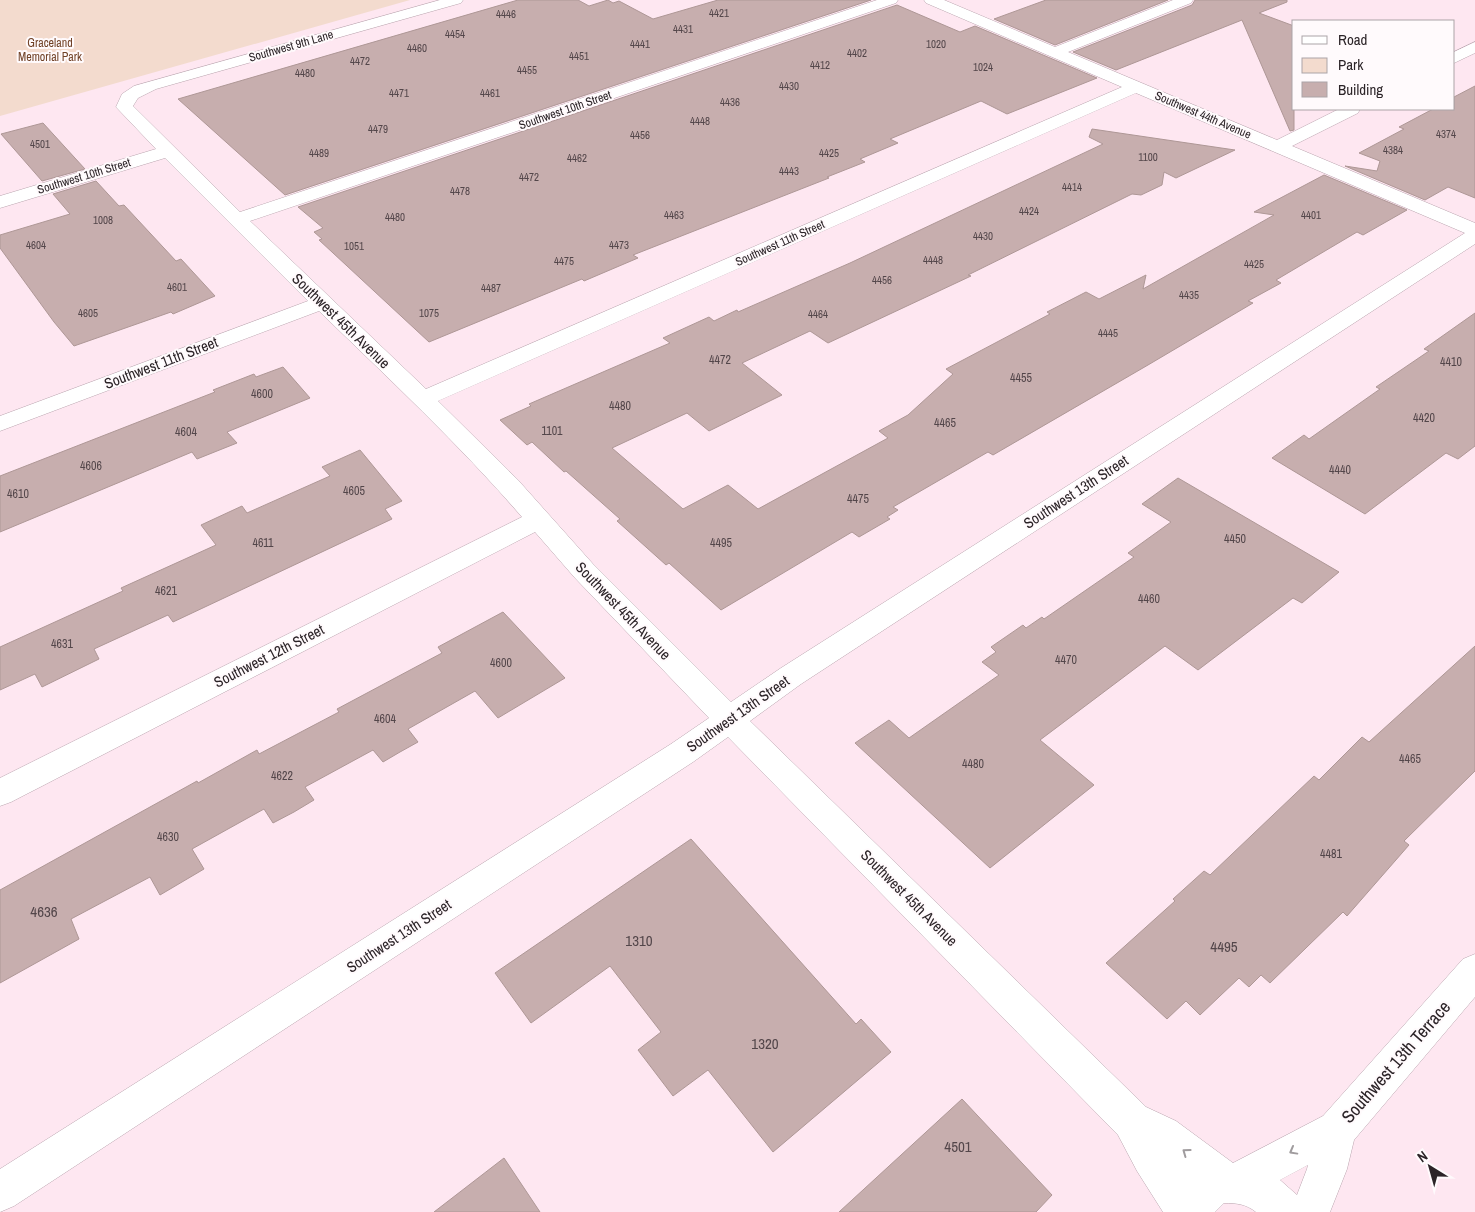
<svg xmlns="http://www.w3.org/2000/svg" width="1475" height="1212" font-family="'Archivo Narrow',sans-serif">
<style>
.green{fill:#f3dbce}
.building{fill:#c7aeae;stroke:#ae9796}
.lines{fill:none;stroke-linecap:round;stroke-linejoin:round}
.minor-casing{stroke:#baa5af;stroke-width:1}
.minor{fill:#fff;fill-rule:evenodd}
.oneway{stroke:#a09c9e}
.labels{text-anchor:middle;stroke-width:4;stroke-linejoin:round;paint-order:stroke}
.far-number-label{font-size:11px;fill:#53464a}
.far-park-label{font-size:12px;fill:#704126;stroke:#fffafc}
.far-street-label{font-size:12px;fill:#2c2428;stroke:#fffafc}
.number-label{font-size:12px;fill:#53464a}
.street-label{font-size:15px;fill:#2c2428;stroke:#fffafc}
.near-number-label{font-size:15px;fill:#53464a}
.near-street-label{font-size:18px;fill:#2c2428;stroke:#fffafc}
</style>
<rect width="100%" height="100%" fill="#fee7f1"/>
<!-- green -->
<path class="green" d="M0,0H410L0,116Z"/>
<!-- building -->
<g class="building">
<path d="M518,0H578L589,6L608,0L613,3L619,1L653,19L718,0H871L285,195L178,99Z"/>
<path d="M1046,0H1168L1055,45L994,19Z"/>
<path d="M1195,0H1287V2L1259,13L1294,26V130L1290,131L1242,20L1116,70L1073,52L1192,5Z"/>
<path d="M897,5L960,32L975,26L1097,78L1007,114L981,101L890,139L898,143L860,159L865,162L827,177L829,178L633,255L638,258L584,281L582,279L429,342L319,240L322,239L314,232L323,228L298,207Z"/>
<path d="M1475,86V198L1448,187L1425,200L1345,166L1377,171L1380,161L1359,153L1404,129L1399,127L1433,109H1454V97Z"/>
<path d="M43,123L85,169L42,181L1,134Z"/>
<path d="M1092,129L1235,150L1176,178L1164,172L1162,185L1141,195L1132,194L968,275L971,276L828,343L810,331L742,363L782,395L709,431L687,413L612,448L683,509L728,485L758,509L888,438L879,431L908,415L953,374L946,369L1050,314L1047,312L1086,292L1099,299L1146,275L1143,289L1274,215L1254,212L1324,175L1407,210L1363,235L1357,232L1276,280L1281,283L1248,301L1253,303L1148,365L993,455L988,452L893,507L898,510L887,517L890,519L859,537L852,532L721,610L669,563L666,565L617,521L620,519L566,471L564,472L532,442L527,445L500,420L531,406L529,404L670,343L663,338L709,317L714,321L737,310L738,312L850,263L1103,144L1089,137Z"/>
<path d="M96,181L119,206L124,205L176,261L181,259L215,296L173,314L171,312L74,346L54,322L0,248V235L70,214L53,194Z"/>
<path d="M1475,313V446L1458,459L1446,453L1365,514L1272,458L1304,435L1309,439L1380,389L1376,387L1429,351L1424,349Z"/>
<path d="M283,367L310,398L227,432L237,443L197,459L192,452L0,532V476L215,392L213,390L254,374L256,377Z"/>
<path d="M360,450L402,501L385,509L392,519L173,622L168,615L94,649L99,659L42,687L35,674L0,690V647L123,591L121,588L216,545L201,525L242,506L247,513L330,476L322,467Z"/>
<path d="M1178,478L1339,572L1302,603L1293,598L1198,670L1165,646L1040,740L1094,785L990,868L855,743L889,720L909,738L999,675L982,662L996,652L991,647L1023,625L1026,628L1042,617L1044,619L1134,557L1128,553L1171,522L1142,504Z"/>
<path d="M503,612L565,678L498,718L475,691L408,729L418,742L400,752L383,762L373,750L305,787L314,800L294,812L273,823L264,809L192,849L204,869L160,895L150,877L71,919L79,939L0,983V890L197,781L198,783L257,750L259,754L339,712L337,709L442,653L438,647Z"/>
<path d="M1475,646V771L1404,841L1409,845L1347,916L1343,912L1270,983L1261,975L1249,987L1239,978L1200,1015L1186,1001L1167,1019L1106,963L1175,901L1173,899L1204,871L1210,875L1314,776L1319,780L1362,737L1369,742Z"/>
<path d="M691,839L856,1024L861,1019L891,1052L773,1152L708,1070L673,1096L638,1050L661,1032L610,966L531,1023L495,973Z"/>
<path d="M962,1099L1052,1195L1036,1212H839Z"/>
<path d="M504,1158L540,1212H434Z"/>
</g>
<g class="lines">
<defs>
<g id="minor">
<path d="M440,0H463L461,3L156,89L138,98L133,106L240,212L877,0H898L896,3L250,221L426,389L1122,87L926,3L924,0H944L1055,47L1173,0H1193L1191,3L1068,52L1277,140L1339,109H1360L1358,113L1292,146L1475,223V244L801,684L750,721L1146,1107L1176,1121L1233,1163L1323,1116L1463,959L1475,954V997L1354,1140L1347,1169L1330,1212H1256C1246,1204 1237,1203 1224,1203L1215,1212H1163L1137,1171L1118,1135L728,737L693,762L14,1206L0,1212V1169L671,744L709,718L575,578L535,532L11,802L0,806V778L522,517C459,444 388,378 319,311L0,431V416L308,301L165,158L0,208V196L156,149L116,107L122,94L134,86ZM1136,93L1465,233L781,668L731,702L593,564L518,480L438,401ZM1308,1165L1307,1169L1297,1195L1280,1180Z"/>
<path d="M1475,42V53L1454,63V52Z"/>
</g>
</defs>
<!-- minor casing -->
<use href="#minor" class="minor-casing"/>
<!-- minor -->
<use href="#minor" class="minor"/>
</g>
<!-- one-way arrows -->
<defs><path id="oneway-chevron" d="M-2-3.5L2.5 0L-2 3.5" fill="none" stroke-width="1.6" stroke-linecap="round" stroke-linejoin="round" transform="scale(1.25)"/></defs>
<g class="oneway">
<use href="#oneway-chevron" transform="translate(1293 1151) rotate(151)"/>
<use href="#oneway-chevron" transform="translate(1186 1152) rotate(-144)"/>
</g>
<g class="labels">
<!-- far-number labels -->
<g class="far-number-label">
<text x="719" y="17">4421</text>
<text x="506" y="18">4446</text>
<text x="683" y="33">4431</text>
<text x="455" y="38">4454</text>
<text x="640" y="48">4441</text>
<text x="936" y="48">1020</text>
<text x="417" y="52">4460</text>
<text x="857" y="57">4402</text>
<text x="579" y="60">4451</text>
<text x="360" y="65">4472</text>
<text x="820" y="69">4412</text>
<text x="983" y="71">1024</text>
<text x="527" y="74">4455</text>
<text x="305" y="77">4480</text>
<text x="789" y="90">4430</text>
<text x="399" y="97">4471</text>
<text x="490" y="97">4461</text>
<text x="730" y="106">4436</text>
<text x="700" y="125">4448</text>
<text x="378" y="133">4479</text>
<text x="1446" y="138">4374</text>
<text x="640" y="139">4456</text>
<text x="40" y="148">4501</text>
<text x="1393" y="154">4384</text>
<text x="319" y="157">4489</text>
<text x="829" y="157">4425</text>
<text x="1148" y="161">1100</text>
<text x="577" y="162">4462</text>
<text x="789" y="175">4443</text>
<text x="529" y="181">4472</text>
<text x="1072" y="191">4414</text>
<text x="460" y="195">4478</text>
<text x="1029" y="215">4424</text>
<text x="674" y="219">4463</text>
<text x="1311" y="219">4401</text>
<text x="395" y="221">4480</text>
<text x="103" y="224">1008</text>
<text x="983" y="240">4430</text>
<text x="36" y="249">4604</text>
<text x="619" y="249">4473</text>
<text x="354" y="250">1051</text>
<text x="933" y="264">4448</text>
<text x="564" y="265">4475</text>
<text x="1254" y="268">4425</text>
<text x="882" y="284">4456</text>
<text x="177" y="291">4601</text>
<text x="491" y="292">4487</text>
<text x="1189" y="299">4435</text>
<text x="88" y="317">4605</text>
<text x="429" y="317">1075</text>
<text x="818" y="318">4464</text>
<text x="1108" y="337">4445</text>
</g>
<!-- far-park labels -->
<g class="far-park-label">
<text x="50" y="47">Graceland<tspan x="50" dy="14">Memorial Park</tspan></text>
</g>
<!-- far-street labels -->
<g class="far-street-label">
<text transform="translate(291 46) rotate(-16)" y="4">Southwest 9th Lane</text>
<text transform="translate(565 110) rotate(-19)" y="4">Southwest 10th Street</text>
<text transform="translate(1203 115) rotate(23)" y="4">Southwest 44th Avenue</text>
<text transform="translate(84 176) rotate(-17)" y="4">Southwest 10th Street</text>
<text transform="translate(780 243) rotate(-24)" y="4">Southwest 11th Street</text>
</g>
<!-- number labels -->
<g class="number-label">
<text x="720" y="364">4472</text>
<text x="1451" y="366">4410</text>
<text x="1021" y="382">4455</text>
<text x="262" y="398">4600</text>
<text x="620" y="410">4480</text>
<text x="1424" y="422">4420</text>
<text x="945" y="427">4465</text>
<text x="552" y="435">1101</text>
<text x="186" y="436">4604</text>
<text x="91" y="470">4606</text>
<text x="1340" y="474">4440</text>
<text x="354" y="495">4605</text>
<text x="18" y="498">4610</text>
<text x="858" y="503">4475</text>
<text x="1235" y="543">4450</text>
<text x="263" y="547">4611</text>
<text x="721" y="547">4495</text>
<text x="166" y="595">4621</text>
<text x="1149" y="603">4460</text>
<text x="62" y="648">4631</text>
<text x="1066" y="664">4470</text>
<text x="501" y="667">4600</text>
<text x="385" y="723">4604</text>
<text x="1410" y="763">4465</text>
<text x="973" y="768">4480</text>
<text x="282" y="780">4622</text>
<text x="168" y="841">4630</text>
<text x="1331" y="858">4481</text>
</g>
<!-- street labels -->
<g class="street-label">
<text transform="translate(341 321) rotate(44)" y="5">Southwest 45th Avenue</text>
<text transform="translate(161 363) rotate(-21)" y="5">Southwest 11th Street</text>
<text transform="translate(1076 492) rotate(-33)" y="5">Southwest 13th Street</text>
<text transform="translate(623 611) rotate(46)" y="5">Southwest 45th Avenue</text>
<text transform="translate(269 656) rotate(-27)" y="5">Southwest 12th Street</text>
<text transform="translate(738 714) rotate(-35)" y="5">Southwest 13th Street</text>
<text transform="translate(909 898) rotate(45)" y="5">Southwest 45th Avenue</text>
<text transform="translate(399 936) rotate(-33)" y="5">Southwest 13th Street</text>
</g>
<!-- near-number labels -->
<g class="near-number-label">
<text x="44" y="917">4636</text>
<text x="639" y="946">1310</text>
<text x="1224" y="952">4495</text>
<text x="765" y="1049">1320</text>
<text x="958" y="1152">4501</text>
</g>
<!-- near-street labels -->
<g class="near-street-label">
<text transform="translate(1396 1062) rotate(-49)" y="6">Southwest 13th Terrace</text>
</g>
</g>
<!-- legend -->
<rect x="1292" y="20" width="162" height="90" fill="#fffafc" stroke="#aba4a7"/>
<rect x="1302" y="36" width="25" height="8" fill="#ffffff" stroke="#aba4a7"/>
<text x="1338" y="45" font-size="15" fill="#2c2428">Road</text>
<rect x="1302" y="58" width="25" height="15" fill="#f3dbce" stroke="#aba4a7"/>
<text x="1338" y="70" font-size="15" fill="#2c2428">Park</text>
<rect x="1302" y="82" width="25" height="15" fill="#c7aeae" stroke="#aba4a7"/>
<text x="1338" y="95" font-size="15" fill="#2c2428">Building</text>
<!-- north arrow -->
<g transform="translate(1430 1167) rotate(323)" stroke="#fffafc" stroke-width="4" paint-order="stroke">
<path d="M0-4L9 19L0 12L-9 19Z" fill="#2c2428"/>
<text y="-8" font-size="14" font-weight="bold" text-anchor="middle" fill="#2c2428">N</text>
</g>
</svg>
